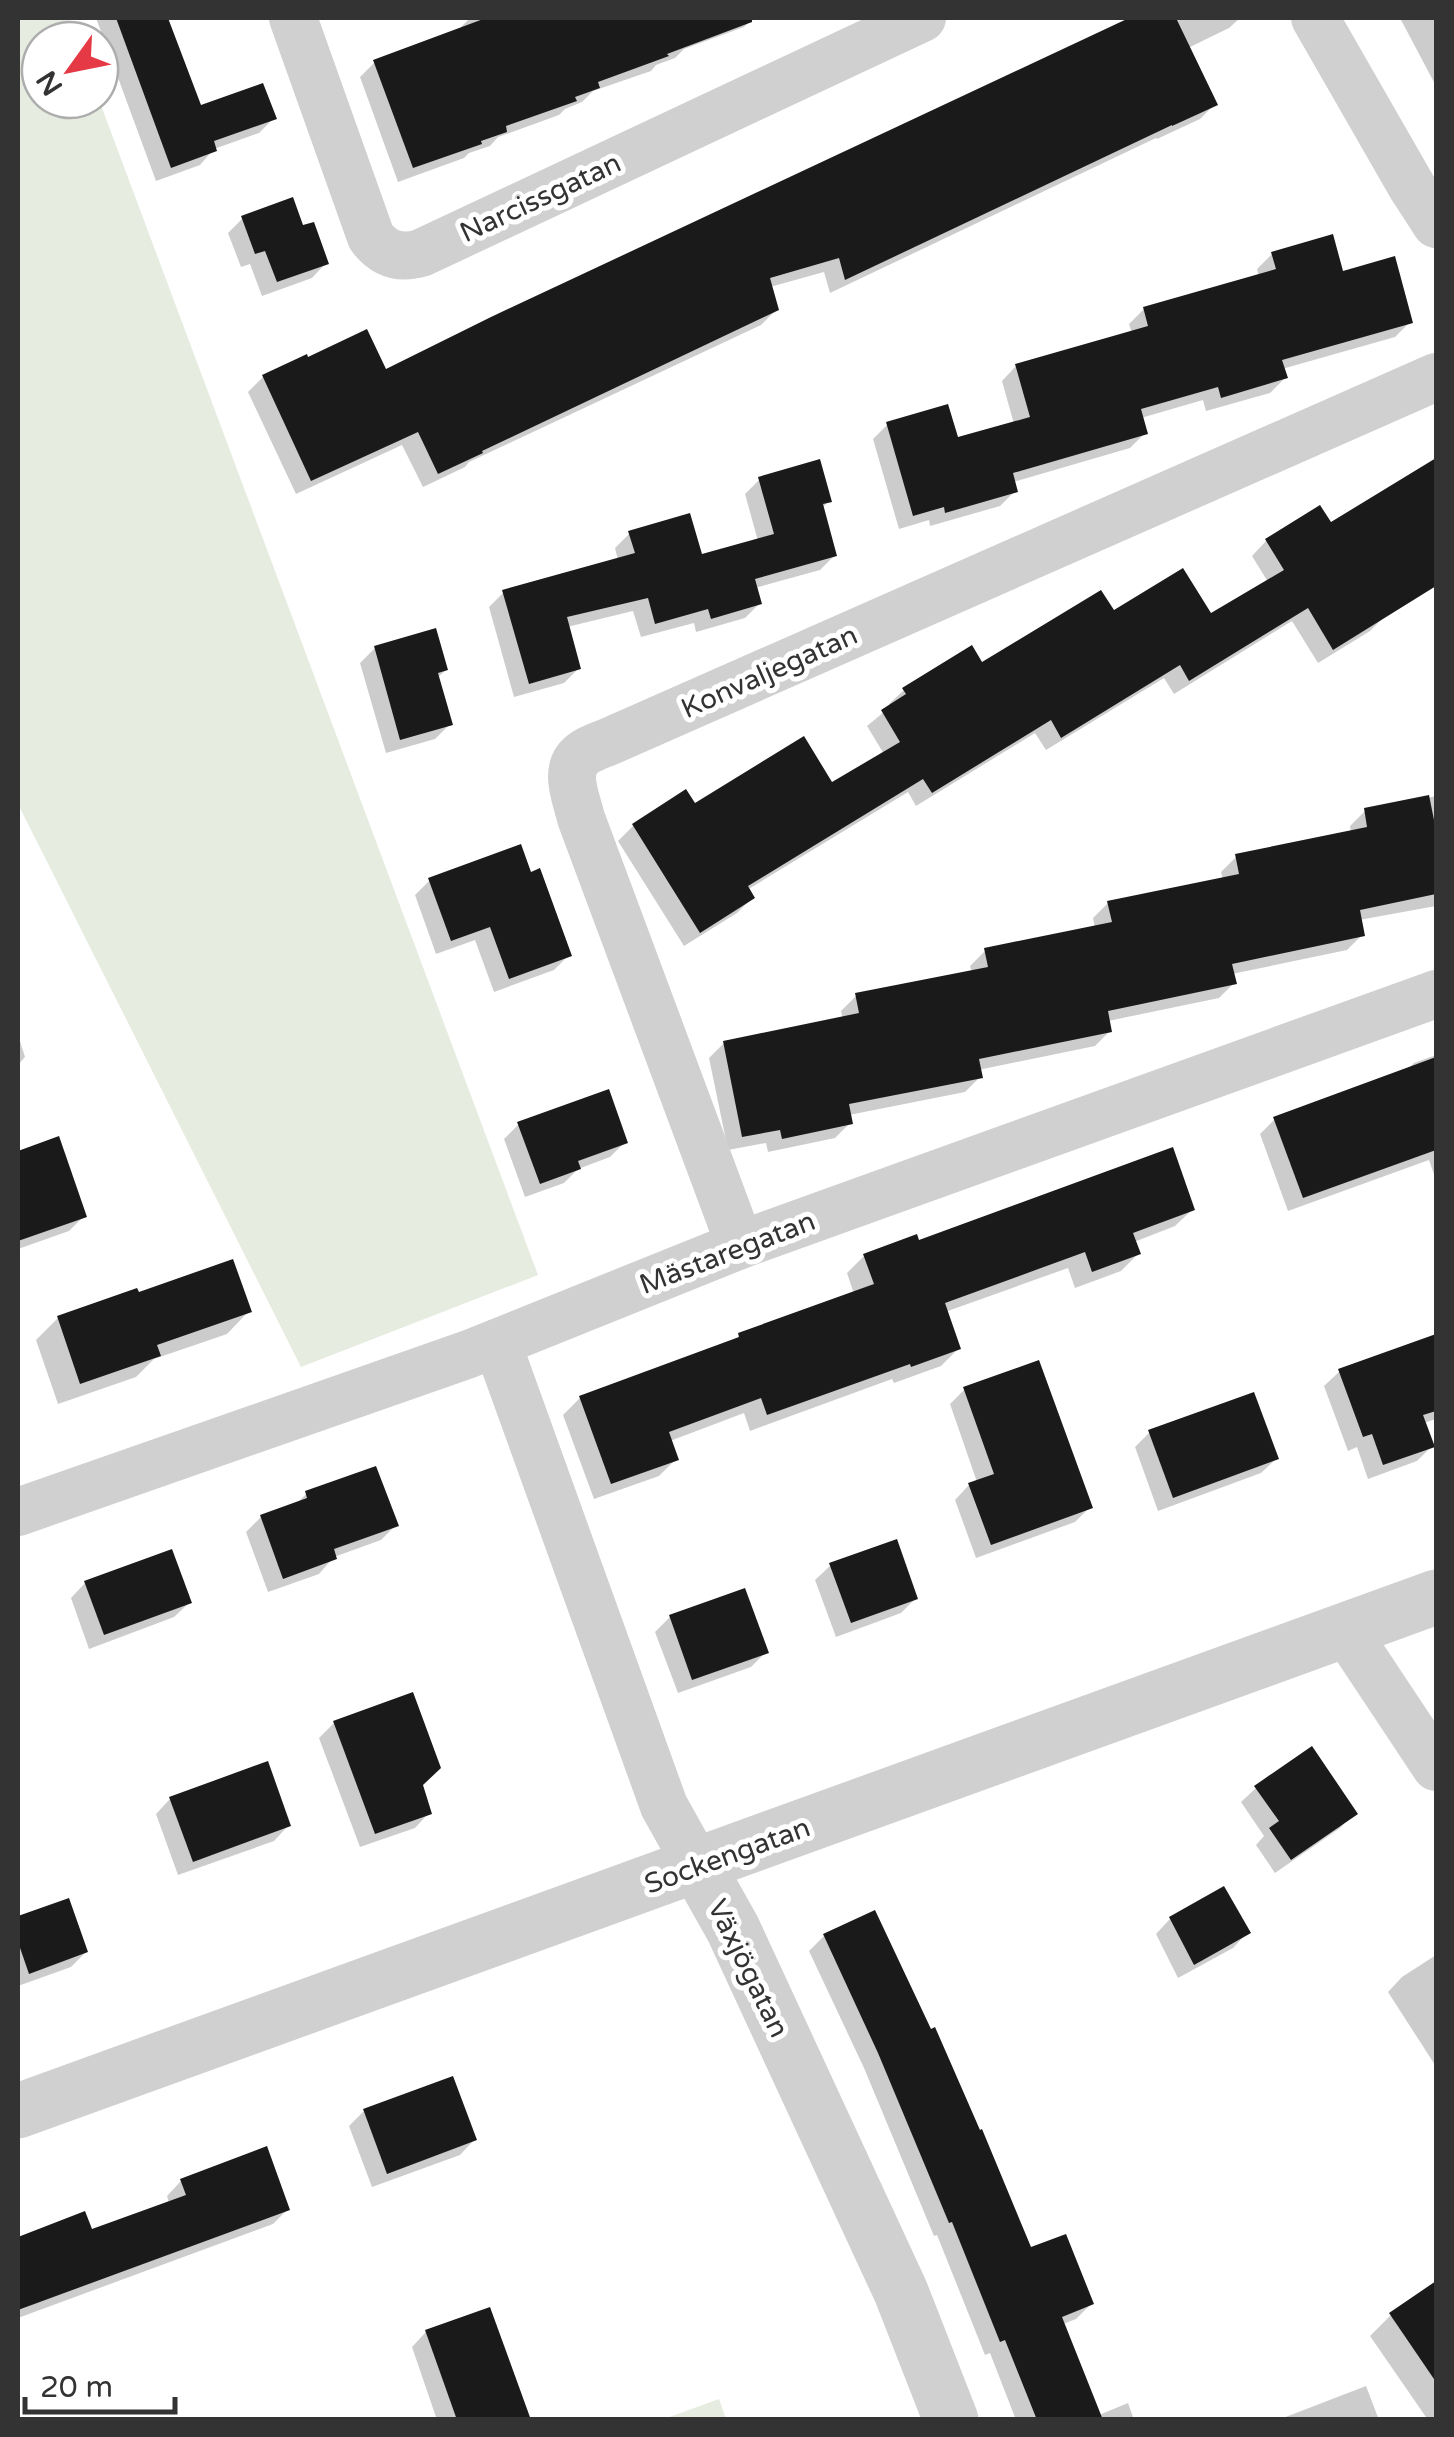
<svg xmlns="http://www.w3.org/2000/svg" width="1454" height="2437" font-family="'Varela Round',sans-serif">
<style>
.green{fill:#e6ecdf}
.shadow{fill:#0003}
.building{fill:#1a1a1a}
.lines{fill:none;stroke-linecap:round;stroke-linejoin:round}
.minor{stroke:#d0d0d0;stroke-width:48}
.tertiary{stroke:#d0d0d0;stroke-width:55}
.labels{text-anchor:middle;stroke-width:10;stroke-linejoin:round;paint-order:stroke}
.street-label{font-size:28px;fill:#333;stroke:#fff}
</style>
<rect width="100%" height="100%" fill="#fff"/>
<!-- green -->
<g class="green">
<path d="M18,18H68L77,40H40V100H99L538,1275L301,1367L18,804Z"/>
<path d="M719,2399L726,2419H664Z"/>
</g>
<!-- shadow -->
<g class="shadow">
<path d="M96,18H166L199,108L274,118L259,133L214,149L200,165L156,181Z"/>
<path d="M475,18H760L750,21L744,27L684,49L675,58L656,65L651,71L593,91L582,102L565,109L559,115L498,137L490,146L469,153L464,158L398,182L360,77L375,62L456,32L468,20Z"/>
<path d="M1134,18H1240L1229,28L1188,48L1215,104L1200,119L1157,139L1156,138L830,293L824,272L770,287L776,310L761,325L469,462L465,467L423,487L402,445L296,494L248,392L263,377L385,373Z"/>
<path d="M1400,18H1436V86Z"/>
<path d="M243,218L302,228L326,263L312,278L262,296L250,264L241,267L228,233Z"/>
<path d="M1272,254L1341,274L1410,322L1395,337L1282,369L1285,378L1270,393L1206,411L1203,400L1141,418L1145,433L1130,448L1013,482L1015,491L1000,506L930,526L929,520L899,529L873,439L888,424L956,440L1014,424L1002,381L1016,366L1132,333L1129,324L1144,309L1259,277L1257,269Z"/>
<path d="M1436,461V576L1382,610L1385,616L1370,631L1318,663L1292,621L1174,694L1164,678L1046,750L1035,733L916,806L908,792L747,890L752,898L737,913L684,946L618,841L633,826L686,793L694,806L831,786L884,754L867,726L890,707L889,704L904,690L981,666L1113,614L1210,617L1268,582L1252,556L1266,541L1330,526Z"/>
<path d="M760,479L829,501L821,509L835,555L820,570L755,588L760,603L745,618L696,632L694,623L641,637L633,611L567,627L579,668L564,683L514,697L489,607L504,592L618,560L615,548L630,533L701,557L758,541L745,494Z"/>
<path d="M375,648L446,670L437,678L450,724L435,739L386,753L360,663Z"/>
<path d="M1436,796V906L1359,920L1362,935L1347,950L1232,974L1234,983L1219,998L1108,1021L1110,1031L1095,1046L978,1070L980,1077L965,1092L849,1115L850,1123L835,1138L768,1152L766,1143L728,1150L709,1058L724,1043L843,1019L841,1011L856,996L972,973L970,966L985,951L1095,928L1093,918L1108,903L1223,880L1221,872L1236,857L1351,833L1350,826L1365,811Z"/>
<path d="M430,880L569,955L554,970L494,992L475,940L436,954L415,895Z"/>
<path d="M18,1035L25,1057L18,1065Z"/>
<path d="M1436,1055V1180L1429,1160L1288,1211L1260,1134L1275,1119L1406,1071L1414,1063Z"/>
<path d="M519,1124L625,1142L610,1157L578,1169L564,1183L525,1197L504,1139Z"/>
<path d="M58,1139L84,1216L69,1231L18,1249V1154Z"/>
<path d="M1193,1209L1175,1226L1134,1242L1138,1254L1121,1271L1075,1288L1068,1268L945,1312L958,1349L941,1366L894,1383L892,1379L750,1431L744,1413L670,1441L676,1459L659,1476L594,1499L563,1415L580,1398L733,1342L739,1336L854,1294L847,1273L864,1256L917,1243Z"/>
<path d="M137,1295L249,1311L227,1334L154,1359L136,1377L58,1404L36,1340L58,1318Z"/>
<path d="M1436,1337V1419L1424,1423L1432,1446L1417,1461L1368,1479L1357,1447L1348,1451L1324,1386L1339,1372Z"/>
<path d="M965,1389L1090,1507L1075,1522L976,1558L955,1500L969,1485L977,1482L950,1404Z"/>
<path d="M1150,1432L1276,1459L1261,1473L1158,1511L1135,1447Z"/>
<path d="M306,1494L396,1525L381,1540L334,1557L319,1574L268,1592L246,1532L261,1517L294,1506Z"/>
<path d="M830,1566L916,1598L901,1613L836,1637L815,1580Z"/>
<path d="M85,1583L189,1603L174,1617L89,1649L71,1598Z"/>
<path d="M670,1617L766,1652L751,1667L678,1693L655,1632Z"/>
<path d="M334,1723L420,1785L429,1813L415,1828L360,1847L319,1738Z"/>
<path d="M1256,1788L1354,1813L1340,1828L1275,1873L1256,1845L1264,1836L1241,1802Z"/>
<path d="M170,1799L288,1826L274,1841L178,1875L156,1814Z"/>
<path d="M67,1901L86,1952L71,1967L18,1986V1919Z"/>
<path d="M1170,1919L1247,1933L1233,1948L1178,1978L1156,1934Z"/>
<path d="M824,1936L1030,2251L1091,2304L1076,2319L1063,2324L1099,2415L1128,2403L1134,2420H1016L990,2353L985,2355L937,2235L934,2236L864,2068L809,1951Z"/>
<path d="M1436,1955V2064L1435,2065L1388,1992L1402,1977Z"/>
<path d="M364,2111L474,2140L460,2155L372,2187L349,2126Z"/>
<path d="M181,2181L288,2209L273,2224L18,2318V2240L84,2215L90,2232L169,2203L167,2196Z"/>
<path d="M1436,2284V2420H1428L1370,2336L1391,2315Z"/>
<path d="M426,2332L528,2420H437L412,2347Z"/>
<path d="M1366,2386L1379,2420H1281L1283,2418Z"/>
</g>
<!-- building -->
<g class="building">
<path d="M116,18H168L201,105L263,83L277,119L214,141L217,151L171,168Z"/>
<path d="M486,18H752V22L667,54L669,56L598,82L600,88L575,97L577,101L506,126L507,132L481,141L482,144L413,168L373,60Z"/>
<path d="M1129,18H1176L1218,105L1172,126V125L845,280L839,258L770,278L779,310L482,451L483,453L438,474L418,432L311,481L262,375L307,354L308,357L367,329L386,369L491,317Z"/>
<path d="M293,197L303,225L314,222L329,264L277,282L265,251L255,254L241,216Z"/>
<path d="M1333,234L1343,271L1395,256L1413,323L1282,360L1288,378L1221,398L1218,387L1141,409L1148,434L1013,473L1018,492L945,513L944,507L913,516L886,422L948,404L958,437L1030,417L1015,364L1148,326L1143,307L1276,269L1271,252Z"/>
<path d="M1436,458V586L1333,650L1308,608L1189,681L1180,665L1061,738L1051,720L932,793L923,779L748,886L755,898L700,933L632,824L686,789L695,803L804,736L832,782L900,742L881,710L906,694L902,688L972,645L982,662L1101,590L1114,610L1183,568L1211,613L1284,570L1265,539L1320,505L1331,522Z"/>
<path d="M820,459L832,502L823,504L837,556L755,579L762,604L711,619L708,609L655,624L648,598L567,617L581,669L529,684L502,590L635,553L628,531L690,513L702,554L774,534L758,477Z"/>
<path d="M436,628L448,670L438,673L453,725L400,740L374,646Z"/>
<path d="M1429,795L1436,830V894L1360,910L1365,936L1232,964L1237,984L1108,1011L1112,1032L979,1059L983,1078L849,1104L853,1124L782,1139L780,1130L742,1137L723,1041L859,1013L855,993L988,967L984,948L1112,922L1107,901L1239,874L1235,854L1367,827L1364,808Z"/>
<path d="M521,844L531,872L540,868L572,956L509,979L490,927L451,941L428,878Z"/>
<path d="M1436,1057V1150L1303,1198L1273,1117Z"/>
<path d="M609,1089L628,1143L578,1161L581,1169L540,1184L517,1122Z"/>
<path d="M59,1136L87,1217L18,1241V1151Z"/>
<path d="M1173,1147L1195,1210L1133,1233L1141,1254L1092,1272L1085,1252L945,1303L961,1349L911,1367L910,1364L767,1415L761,1398L669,1432L679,1460L611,1484L579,1396L739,1337L738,1333L874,1284L863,1254L917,1234L919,1240Z"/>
<path d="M233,1259L252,1312L157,1345L161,1356L80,1384L57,1316L137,1288L139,1292Z"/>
<path d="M1436,1334V1411L1423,1415L1435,1447L1383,1465L1372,1434L1363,1437L1338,1369Z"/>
<path d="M1039,1360L1093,1508L991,1545L968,1483L994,1474L963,1387Z"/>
<path d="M1254,1392L1279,1459L1173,1498L1148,1430Z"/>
<path d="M376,1466L399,1526L334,1549L337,1559L283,1579L260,1515L307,1498L305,1491Z"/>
<path d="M897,1539L918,1599L851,1623L829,1563Z"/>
<path d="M172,1549L192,1603L104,1635L84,1581Z"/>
<path d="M745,1588L769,1653L692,1680L669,1615Z"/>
<path d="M413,1692L441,1768L423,1785L432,1814L375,1834L333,1721Z"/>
<path d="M1312,1746L1358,1814L1291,1860L1269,1828L1279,1821L1254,1786Z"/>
<path d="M268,1761L291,1826L193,1862L169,1797Z"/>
<path d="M1224,1886L1251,1933L1194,1965L1169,1917Z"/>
<path d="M69,1898L88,1952L29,1974L18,1942V1916Z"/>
<path d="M875,1910L931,2029L935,2027L980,2130L982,2129L1031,2247L1066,2234L1094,2304L1062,2317L1103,2420H1037L1005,2340L1000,2342L952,2222L949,2223L878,2053L823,1934Z"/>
<path d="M453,2076L477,2140L387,2174L363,2109Z"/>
<path d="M267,2146L290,2210L18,2310V2237L85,2211L92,2229L186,2195L180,2179Z"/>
<path d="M1436,2281V2382L1389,2313Z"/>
<path d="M490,2307L531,2420H457L425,2330Z"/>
</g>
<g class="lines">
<!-- minor -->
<g class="minor">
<path d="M293,18L371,237C384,254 400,259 421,253L922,18"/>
<path d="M1315,18L1412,187L1436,224"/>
<path d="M740,1245L581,818C576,797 562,768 584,753C591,748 601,745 608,742L1436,377"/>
<path d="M497,1343L664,1806L697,1865"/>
<path d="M18,1512L469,1354L740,1245L1436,994"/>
<path d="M1345,1630L1436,1767"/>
</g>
<!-- tertiary -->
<g class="tertiary">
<path d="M697,1865L733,1929L901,2292L951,2420"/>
<path d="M18,2111L1436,1597"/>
</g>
</g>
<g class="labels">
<!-- street labels -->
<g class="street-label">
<text transform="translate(540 197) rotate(-25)" y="10">Narcissgatan</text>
<text transform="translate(769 671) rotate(-24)" y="10">Konvaljegatan</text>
<text transform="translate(727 1252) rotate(-21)" y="10">Mästaregatan</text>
<text transform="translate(727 1855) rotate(-20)" y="10">Sockengatan</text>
<text transform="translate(749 1968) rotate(64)" y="10">Växjögatan</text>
</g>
</g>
<!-- border -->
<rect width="1454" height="2437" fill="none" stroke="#333333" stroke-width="40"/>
<!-- north arrow -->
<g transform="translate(70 70) rotate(237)"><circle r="48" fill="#ffffff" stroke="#adadad" stroke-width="2.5"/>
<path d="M0-8L18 38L0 25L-18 38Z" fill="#e63946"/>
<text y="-15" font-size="28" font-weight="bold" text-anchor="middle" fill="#333333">N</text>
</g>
<!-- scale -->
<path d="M25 2397v15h150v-15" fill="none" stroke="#333333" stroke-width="5"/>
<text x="40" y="2397" font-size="30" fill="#333333" stroke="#ffffff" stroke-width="8" paint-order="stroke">20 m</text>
</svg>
